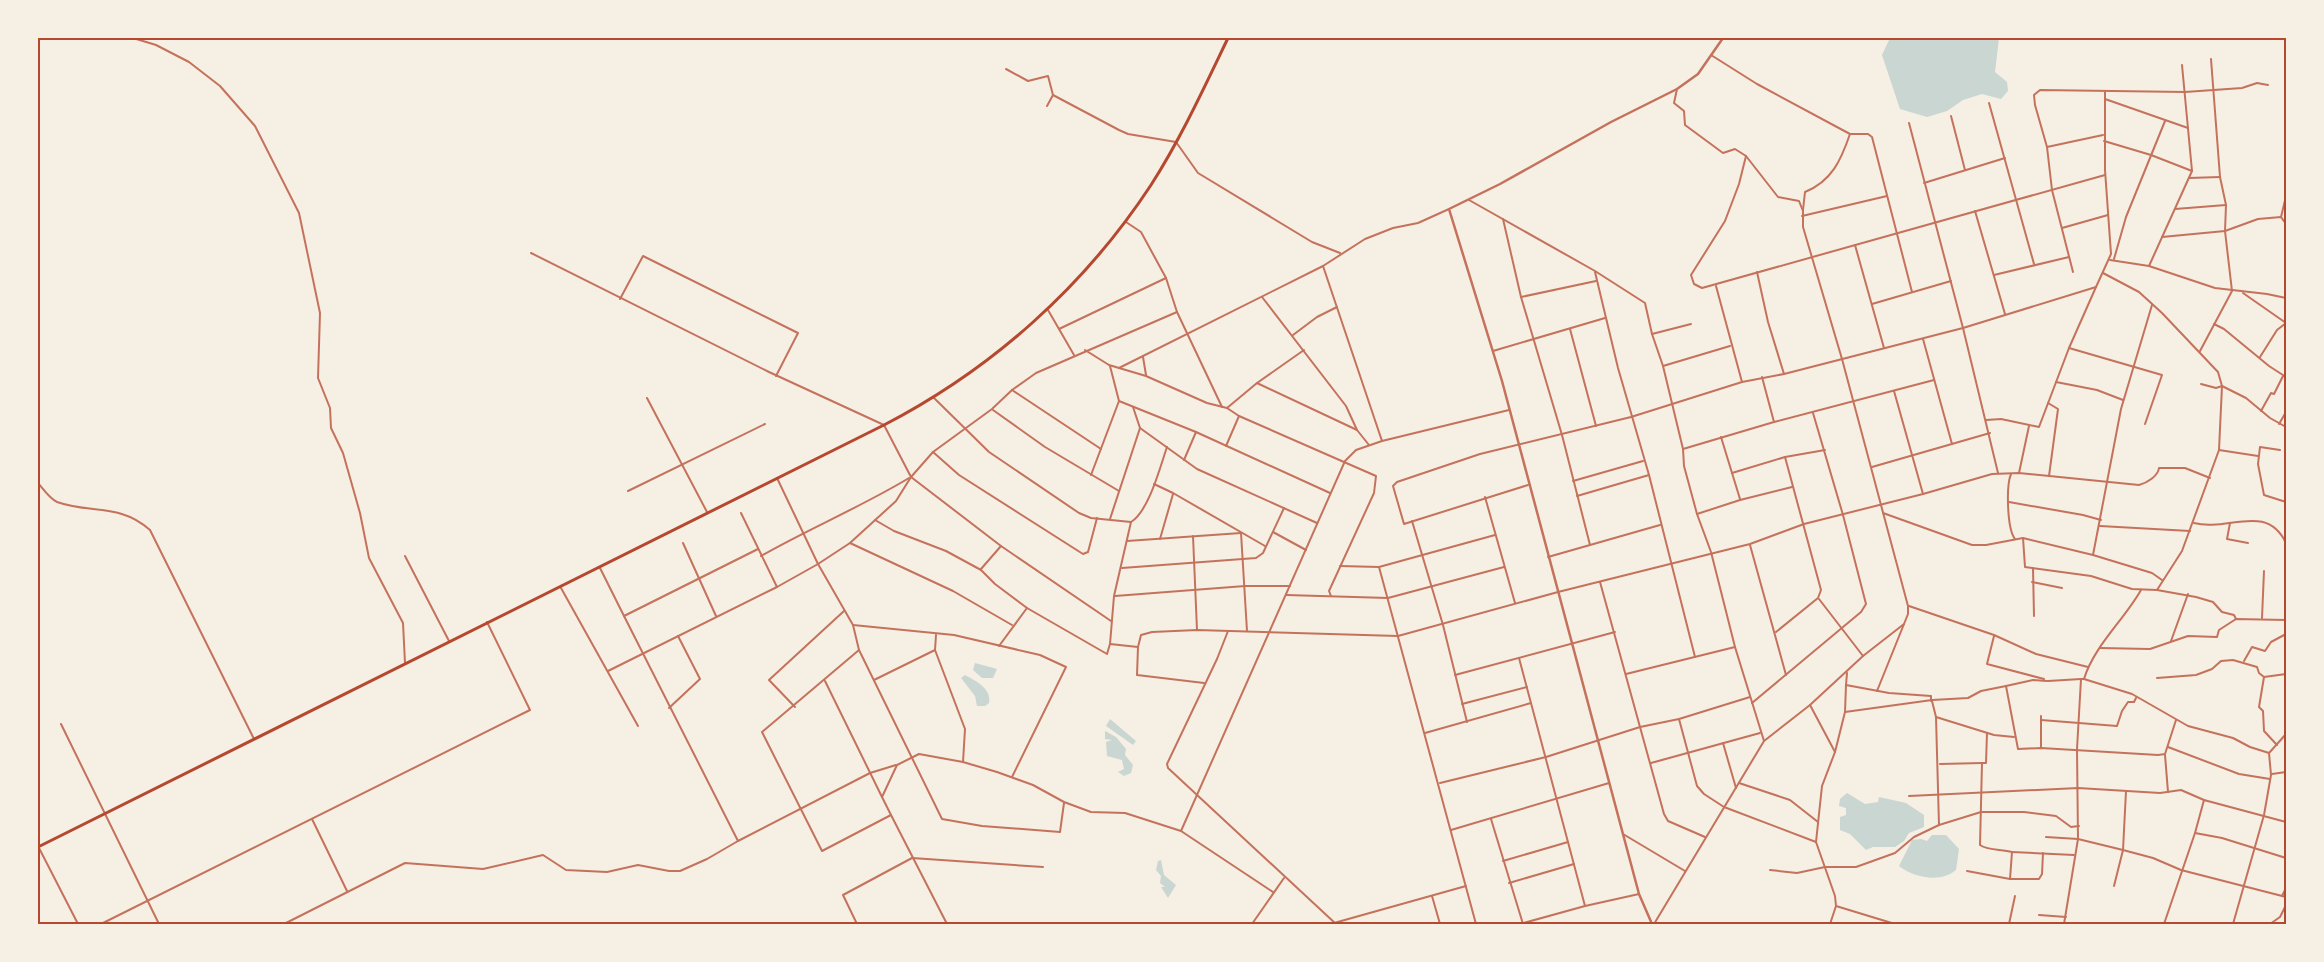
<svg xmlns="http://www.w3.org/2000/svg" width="2324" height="962" font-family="'Alegreya Sans',sans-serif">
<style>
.water{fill:#c9d6d2}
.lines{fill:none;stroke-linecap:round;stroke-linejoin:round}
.minor{stroke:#c5725c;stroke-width:2}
.tertiary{stroke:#c5725c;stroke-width:2.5}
.trunk{stroke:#b5482f;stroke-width:3}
.neatline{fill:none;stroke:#b5482f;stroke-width:2}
</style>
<rect width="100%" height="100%" fill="#f6efe4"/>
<!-- water -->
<g class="water">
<path d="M1890,38H1999L1995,72L2007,82L2008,91L2001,99L1982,94L1963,100L1947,111L1927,117L1900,109L1882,55Z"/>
<path d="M975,663L997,669L993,678H982L973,670Z"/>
<path d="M965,675C976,681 992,689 989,703L985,706H977L975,696L961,678Z"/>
<path d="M1110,719L1136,741L1133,745L1106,726Z"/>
<path d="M1105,731L1116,737L1126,749L1125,755L1133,765L1131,773L1124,776L1118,772L1124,769L1122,760L1107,756L1106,742L1112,740L1105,739Z"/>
<path d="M1847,793L1865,804L1878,802L1879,797L1906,803L1924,815V827L1909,833L1904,841L1895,847H1873L1866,850L1850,834L1840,830V817L1846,815V808L1839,806L1840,799Z"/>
<path d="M1932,835H1946L1959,849L1956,870C1941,883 1914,878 1899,866L1912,840L1921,839L1927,841Z"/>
<path d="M1161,860L1164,875L1176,885L1168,898L1161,887H1165L1160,883L1161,876L1156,870L1158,861Z"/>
</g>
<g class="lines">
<!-- minor -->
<g class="minor">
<path d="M133,38L156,45L189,62L220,86L255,126L299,213L320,313L318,378L330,408L331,428L343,453L360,513L369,558L403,623L405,663"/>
<path d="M1711,55L1757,84L1850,134C1841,160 1832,181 1805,192L1803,210"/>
<path d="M2182,65L2192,171"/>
<path d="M1006,69L1028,81L1048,76L1053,95L1119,130L1128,134L1176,142L1198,173L1312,242L1340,253"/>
<path d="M1677,89L1674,103L1684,111L1685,125L1723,153L1735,149L1746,156L1739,184L1725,221L1691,275L1694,284L1702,288L2105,175"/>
<path d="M2105,99L2188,128"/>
<path d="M1989,103L2034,264"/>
<path d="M1047,106L1053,95"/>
<path d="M1951,116L1965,170"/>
<path d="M1909,123L1963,328L1998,473"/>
<path d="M1851,134H1868L1872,137L1912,292"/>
<path d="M2104,141L2151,155L2192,171L2149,266L2110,260"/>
<path d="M2047,147L2103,135"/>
<path d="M2189,178L2220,177"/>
<path d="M1924,183L2005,158"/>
<path d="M1469,200L1595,271L1645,303L1652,334L1663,366L1683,449L1684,466L1697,514L1711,552L1735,647L1764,741"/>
<path d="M2175,209L2226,205"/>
<path d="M1975,211L2005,314"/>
<path d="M1802,216L1887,196"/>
<path d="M2281,217L2286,196"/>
<path d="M1503,219L1521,297L1562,435L1590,545"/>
<path d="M1126,222L1141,232L1166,278"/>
<path d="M2062,228L2108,215"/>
<path d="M2162,237L2225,231L2258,219L2281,217L2286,224"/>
<path d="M1855,245L1884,348"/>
<path d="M531,253L769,372L884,425L911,477L1001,546L1111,621"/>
<path d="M2114,259L2126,217L2165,121"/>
<path d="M1323,266L1382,441L1509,410"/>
<path d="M2149,266L2215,288L2267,294L2286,298"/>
<path d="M1595,272L1618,368L1649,475L1695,657"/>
<path d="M1757,272L1768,322L1784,374"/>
<path d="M2073,272L2052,190L2047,147L2035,105L2034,95L2040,90L2185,92L2242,88L2257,83L2268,85"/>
<path d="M2103,273L2139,292L2162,313L2218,372L2222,386L2246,398L2270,418L2286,427"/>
<path d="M1994,275L2069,257"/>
<path d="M1716,286L1742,382"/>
<path d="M2243,293L2286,323"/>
<path d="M1262,297L1346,406L1357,430L1369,445"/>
<path d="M1521,297L1596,281"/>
<path d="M620,299L643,256L798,333L776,376"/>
<path d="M1872,304L1951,281"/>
<path d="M1048,310L1074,355"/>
<path d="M2214,324L2224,329L2269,366L2286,377"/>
<path d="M1059,329L1166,278L1177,312L1222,407"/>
<path d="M1570,329L1596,426"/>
<path d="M1652,334L1691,324"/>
<path d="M1293,335L1317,317L1337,307"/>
<path d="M1923,339L1952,444"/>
<path d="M2069,348L2162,375L2145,424"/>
<path d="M1085,350L1109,365L1146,376L1207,403L1227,408L1239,416L1376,476L1374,493L1329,591L1331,596"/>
<path d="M1493,351L1605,318"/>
<path d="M2200,351L2232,291L2225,231L2226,205L2220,177L2211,59"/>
<path d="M1143,357L1146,375"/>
<path d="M2260,357L2277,330L2286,323"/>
<path d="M1663,366L1730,346"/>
<path d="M1119,368L1323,266L1365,239L1393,228L1418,223L1449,209"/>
<path d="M1762,377L1774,422"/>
<path d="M2056,382L2097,390L2123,400"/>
<path d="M1257,383L1357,430"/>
<path d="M1012,390L1101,449"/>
<path d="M1894,391L1923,494"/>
<path d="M933,397L989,452L1079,513L1091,518L1131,522C1149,511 1160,467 1167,447"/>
<path d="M647,398L707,512"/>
<path d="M1119,401L1196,432L1330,493"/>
<path d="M2048,403L2058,409L2049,476"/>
<path d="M1227,408L1257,383L1304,350"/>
<path d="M993,410L1045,447L1119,491"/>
<path d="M2261,411L2271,393L2274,394L2283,376"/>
<path d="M1986,420L2001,419L2039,427L2069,348L2096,287"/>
<path d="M2279,424L2286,412"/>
<path d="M1140,428L1197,469L1317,523"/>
<path d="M1721,437L1740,499"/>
<path d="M1226,446L1239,416"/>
<path d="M1683,449L1774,422L1934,380"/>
<path d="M2219,450L2258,456"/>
<path d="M2280,450L2260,447L2258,464L2264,495L2286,502"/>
<path d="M933,452L959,475L1083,554L1088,552L1097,518"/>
<path d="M1184,460L1196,432"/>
<path d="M1872,467L1990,433"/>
<path d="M1732,473L1785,457L1825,450"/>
<path d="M2019,473L2029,426"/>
<path d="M2011,474C2006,486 2007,529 2015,539"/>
<path d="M1091,475L1119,401L1110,366"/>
<path d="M777,478L818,564L853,625L954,635L1040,655L1066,667L1012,777"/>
<path d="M1573,481L1643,461"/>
<path d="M38,483C43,489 50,499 57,502C91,514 120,503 150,530L254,739"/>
<path d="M1154,484L1173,493L1265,546"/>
<path d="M1528,485L1404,524L1393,486L1397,482L1480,454L1631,417L1742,382L1784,374L1963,328L2096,287L2111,254L2105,170V92"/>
<path d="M628,491L765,424"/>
<path d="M1577,496L1649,475"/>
<path d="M1485,497L1515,603"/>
<path d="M2009,502L2083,515L2101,520"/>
<path d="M741,513L777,587"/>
<path d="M1883,513L1972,545H1986L2023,538"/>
<path d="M1697,514L1740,500L1792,487"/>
<path d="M1110,519L1140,428L1133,407"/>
<path d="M875,520L894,531L946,551L981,570L995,584L1027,608L1107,654L1110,644L1114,596L1131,522"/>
<path d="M1412,521L1443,625L1467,722"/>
<path d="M2194,523C2228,532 2266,502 2286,543"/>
<path d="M2230,523L2227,539L2248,543"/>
<path d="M2100,526L2190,531"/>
<path d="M1273,532L1306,550"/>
<path d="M1241,533L1247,631"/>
<path d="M1193,536L1197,630"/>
<path d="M1160,539L1173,494"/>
<path d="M1127,541L1241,533"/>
<path d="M683,543L716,616"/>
<path d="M850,543L953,591L1012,625"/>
<path d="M1750,545L1786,675"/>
<path d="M2093,555L2121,409L2152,305"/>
<path d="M405,556L449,641"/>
<path d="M761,556C810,528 861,507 909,478"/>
<path d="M1548,557L1660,525"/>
<path d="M1340,566L1379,567L1495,535"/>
<path d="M1379,567L1476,924"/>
<path d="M600,568L624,616L758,549"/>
<path d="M1122,568L1256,558L1263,553L1284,508"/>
<path d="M2033,568L2034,616"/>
<path d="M981,569L1001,546"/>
<path d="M2162,580L2152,573L2093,555L2023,538L2025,567L2091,576L2132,589L2157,590L2182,551L2219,450L2222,386L2216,388L2201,384"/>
<path d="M1600,582L1664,814L1668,821L1705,837"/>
<path d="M2032,582L2062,588"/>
<path d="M561,588L638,726"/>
<path d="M2157,590L2196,597L2213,602L2222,612L2234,615L2236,619"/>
<path d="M1286,595L1388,598L1504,567"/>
<path d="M1115,596L1245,586H1290"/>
<path d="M1819,599L1863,656"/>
<path d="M1909,606L1994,635L2036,654L2088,667"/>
<path d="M624,616L738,841"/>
<path d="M2262,618L2264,571"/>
<path d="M853,625L859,650L942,819L982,826L1060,832L1064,803"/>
<path d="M1228,631L1217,659L1167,764L1168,768L1336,924"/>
<path d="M1776,632L1818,598L1821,590L1785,457"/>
<path d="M936,635L935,650L965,729L963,762"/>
<path d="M1994,636L1987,664L2044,679"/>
<path d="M2171,641L2188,594"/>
<path d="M1110,644L1138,647"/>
<path d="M999,646L1027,608"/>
<path d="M2100,648L2150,649L2188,636L2217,637L2219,630L2236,619L2286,620"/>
<path d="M859,650L762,732L822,851L891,815L882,797L897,765L919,754L963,762L997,772L1033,785L1064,802L1091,812L1125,813L1181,831L1273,892"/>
<path d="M1519,658L1585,906"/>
<path d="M2244,661L2252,647L2265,651L2271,642L2286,634"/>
<path d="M608,671L777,587L818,564L850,543L896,501L911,477L933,452L992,409L1012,390L1036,373L1177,312"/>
<path d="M1847,673L1846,685L1889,693L1931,696V701"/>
<path d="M1626,674L1735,647"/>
<path d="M1455,675L1615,632"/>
<path d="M2264,677L2259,707L2263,711L2264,731L2277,745"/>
<path d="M2157,678L2196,675L2212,669L2221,661L2233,660L2257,667L2259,673L2264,677L2286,674"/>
<path d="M2084,679L2132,694L2188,726L2233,738L2250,747L2269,753L2271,775L2264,815L2233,924"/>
<path d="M874,680L935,650"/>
<path d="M825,681L882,797"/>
<path d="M2048,681L2081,679"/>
<path d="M1204,683L1137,675L1138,647L1141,635L1152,632L1197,630L1398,636L1558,592L1750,544L1804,524L1923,494L1992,474L2019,473L2139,485C2147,483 2158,476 2159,468H2185L2210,478"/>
<path d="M2006,686L2018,749L2041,748L2158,755L2165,754L2176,720"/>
<path d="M1877,691L1904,624"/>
<path d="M1932,701L1936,717L1994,735L2014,737"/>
<path d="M1752,703L1861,612L1866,604L1843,515L1813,413"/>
<path d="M1462,704L1527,687"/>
<path d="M1810,705L1835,752"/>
<path d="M795,707L769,680L844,611"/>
<path d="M669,708L700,679L678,636"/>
<path d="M1845,712L1932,700L1968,698L1981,691L2006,686L2033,680L2047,681"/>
<path d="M2041,716V748"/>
<path d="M1936,717L1939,825"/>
<path d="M1679,719L1697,786L1704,794L1724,807L1816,842L1835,896L1836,906L1895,924"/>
<path d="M2041,720L2117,726L2122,711L2128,702H2134L2136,698"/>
<path d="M61,724L159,924"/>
<path d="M1425,733L1531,703"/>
<path d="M1987,733L1986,763H1982L1980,845C1989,851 2001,849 2012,852L2010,879"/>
<path d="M1723,743L1736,788"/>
<path d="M2168,747L2239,774L2270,779"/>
<path d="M2269,753L2286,734"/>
<path d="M2165,755L2168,792"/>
<path d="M1651,763L1760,733"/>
<path d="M1940,764L1982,763"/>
<path d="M2272,774L2286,772"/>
<path d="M1440,783L1546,757L1640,727L1679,719L1750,697"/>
<path d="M1739,783L1790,800L1818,822"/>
<path d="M1909,796L2078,788L2160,793L2181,790L2204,800"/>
<path d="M891,815L947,924"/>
<path d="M312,819L347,891"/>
<path d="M1491,819L1523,924"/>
<path d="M1451,830L1609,783"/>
<path d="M1181,831L1345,461L1356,450L1382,441"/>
<path d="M2195,833L2222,838L2286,858"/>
<path d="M1623,834L1685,871"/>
<path d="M2046,837L2078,839L2123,850L2153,858L2181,870L2286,897"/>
<path d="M1816,842L1822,786L1835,752L1845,712L1846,685"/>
<path d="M38,846L78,924"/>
<path d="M2012,852L2074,855"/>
<path d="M1503,861L1568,842"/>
<path d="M1770,870L1797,873L1825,867H1856L1895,853L1914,837L1939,825L1981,812H2024L2056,816L2071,827L2079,826"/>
<path d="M1967,871L2010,879H2039L2042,874L2043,853"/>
<path d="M1509,883L1574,864"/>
<path d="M2114,886L2123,850L2126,791"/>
<path d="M1432,896L1440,924"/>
<path d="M2282,896L2286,888"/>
<path d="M2039,915L2066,917"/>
<path d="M1334,923L1466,886"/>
<path d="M101,924L530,710L487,622"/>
<path d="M284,924L405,863L483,869L543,855L566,870L607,872L638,865L669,871H680L707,859L738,841L870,773L896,765"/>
<path d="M857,924L843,895L912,858L1043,867"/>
<path d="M1252,924L1284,878"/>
<path d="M1520,924L1585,906L1639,894"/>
<path d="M1654,924L1764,741L1810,705L1863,656L1904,624L1908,614V606L1842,359L1803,227V211L1799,201L1778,197L1746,156"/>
<path d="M1830,924L1836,906"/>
<path d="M2009,924L2015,896"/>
<path d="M2064,924L2078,839L2077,749L2081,679H2084C2094,646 2124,620 2141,590"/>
<path d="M2164,924L2195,833L2204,800L2286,822"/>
<path d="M2270,924L2280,917L2286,905"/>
</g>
<!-- tertiary -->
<path class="tertiary" d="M1652,924L1639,894L1502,381L1449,209L1500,184L1611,122L1677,89L1698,74L1723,38"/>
<!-- trunk -->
<path class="trunk" d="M38,847L884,425C992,369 1084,287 1151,185C1181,138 1204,88 1228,38"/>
</g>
<!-- border -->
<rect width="2324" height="962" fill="none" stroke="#f6efe4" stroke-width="78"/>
<rect x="39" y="39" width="2246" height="884" class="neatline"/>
</svg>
